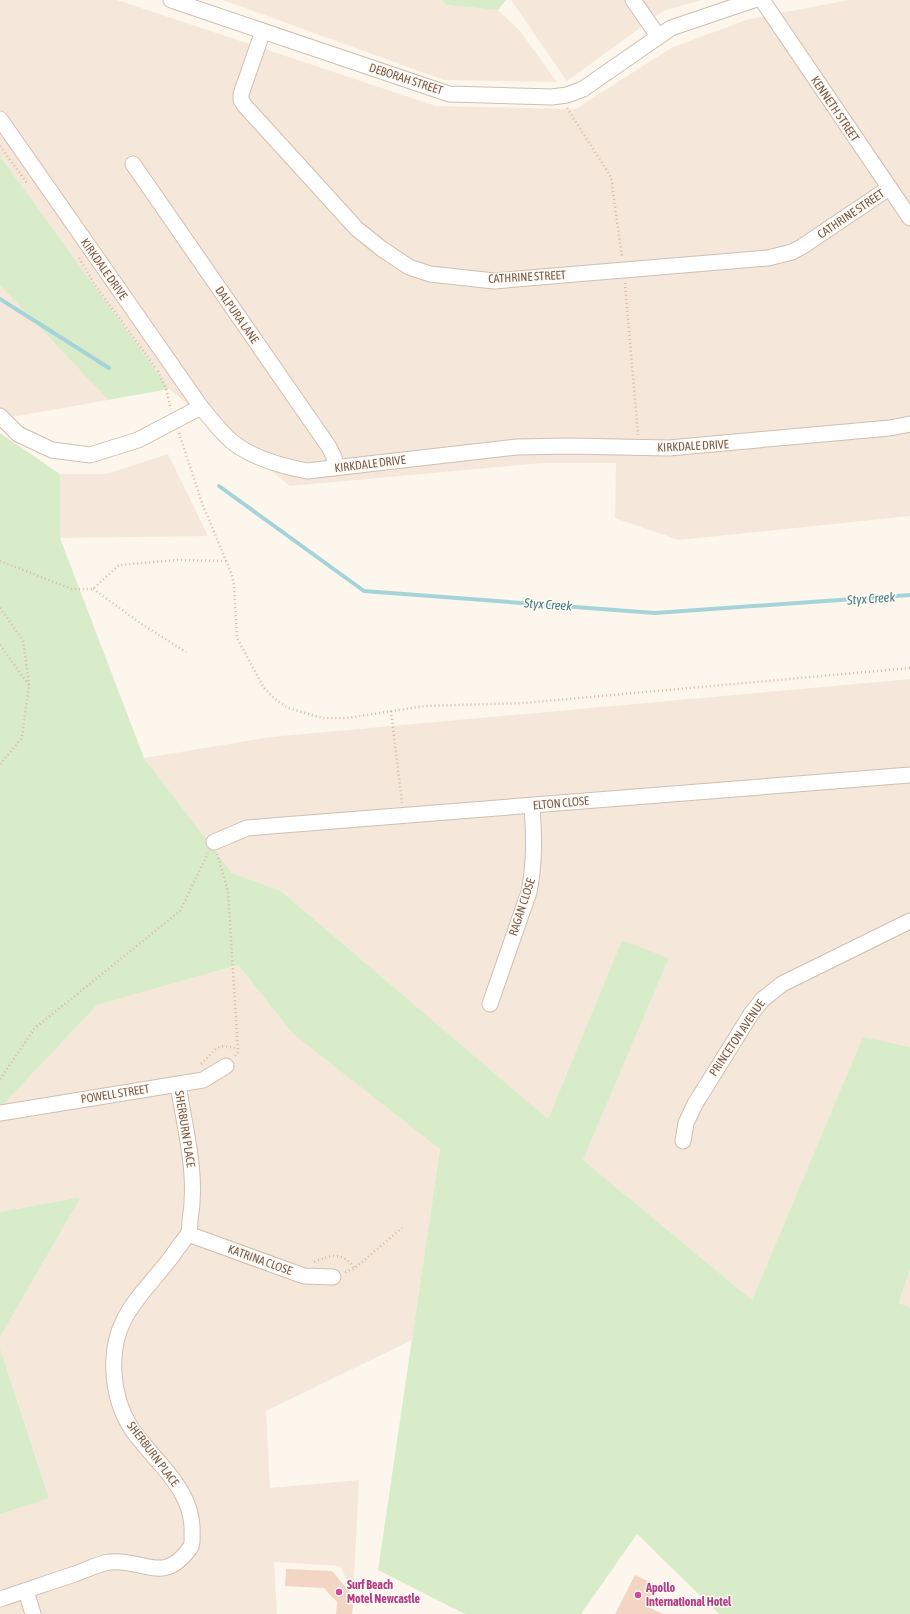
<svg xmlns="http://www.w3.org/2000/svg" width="910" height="1614" font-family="'Asap Condensed',sans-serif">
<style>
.residential{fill:#f5e8da}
.green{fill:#d8ecc9}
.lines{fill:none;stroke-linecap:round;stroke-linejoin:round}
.stream{stroke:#a5d3da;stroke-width:4}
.building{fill:#f3d5c3}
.minor-casing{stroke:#d1beb0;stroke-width:17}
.path{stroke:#d9b8a5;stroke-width:2.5;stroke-dasharray:1 3;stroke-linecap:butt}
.minor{stroke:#fff;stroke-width:15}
.hotel-dot{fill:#d1479c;stroke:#fffaf3;stroke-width:1.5}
.labels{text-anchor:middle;stroke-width:3;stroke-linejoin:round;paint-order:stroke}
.street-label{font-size:12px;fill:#7a5c4d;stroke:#fffaf3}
.hotel-label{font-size:12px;font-weight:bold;fill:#b23c85;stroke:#fffaf3;text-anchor:start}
.water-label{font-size:13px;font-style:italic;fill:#437c86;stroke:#fffaf3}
</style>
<rect width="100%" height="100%" fill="#fdf6ec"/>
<!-- residential -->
<g class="residential">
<path d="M0,0H117L436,106L576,109L671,48L749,19L849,0H910V516L679,540L615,518L616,463H542L290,486L169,389L0,156Z"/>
<path d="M223,0H442L446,5L498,10L520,31L557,82L444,80Z"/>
<path d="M511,0H701L663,11L567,81Z"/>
<path d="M0,285L108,400L0,419Z"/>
<path d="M168,454L208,536L60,538V474H106Z"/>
<path d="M910,679V1047L863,1038L752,1300L583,1160L669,958L622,940L548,1119L281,891L232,873L144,758L271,737Z"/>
<path d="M238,965L293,1034L440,1148L412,1340L266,1411L270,1488L359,1480L354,1579L348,1582L340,1566L274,1562L277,1614H0V1514L49,1497L0,1348V1337L81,1197L0,1212V1108L97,1005Z"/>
<path d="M910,1269V1308L899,1304Z"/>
</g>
<!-- green -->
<g class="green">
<path d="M442,0H506L498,10L446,5Z"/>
<path d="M0,156L169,389L108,400L0,285Z"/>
<path d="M0,433L60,474V538L144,758L232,873L281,891L548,1119L622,940L669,958L583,1160L752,1300L863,1037L910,1047V1269L899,1303L910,1308V1614H719L637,1534L581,1614H465L378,1570L440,1149L293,1034L238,965L97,1005L0,1108Z"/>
<path d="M81,1197L0,1337V1212Z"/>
<path d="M0,1348L49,1498L0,1514Z"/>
</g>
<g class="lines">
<!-- stream -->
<g class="stream">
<path d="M0,299L109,368"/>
<path d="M219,486L364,591L655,613L910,595"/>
</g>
</g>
<!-- building -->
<g class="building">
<path d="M286,1569L332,1571L354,1597L352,1614H336L337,1602L324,1588L285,1586Z"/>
<path d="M635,1575L656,1585L646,1606L663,1614H615Z"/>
</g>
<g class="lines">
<defs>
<g id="minor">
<path d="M171,0L449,94L552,97L567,95L583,89L671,28L754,0"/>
<path d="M633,0L658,36"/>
<path d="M762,0L910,218"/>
<path d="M263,31L241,94V100L245,106L357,229L382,249L409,267L430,274L494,281L768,258L792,252L803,246L889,188"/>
<path d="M0,119L201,407C209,417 217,427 226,436C245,456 281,466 307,471L517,447L569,446L669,448L890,428L910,424"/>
<path d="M133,164L329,447L334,457L335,468"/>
<path d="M0,416L18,434L52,450L90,455L138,440L201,407"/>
<path d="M214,842L247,828L271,826L910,775"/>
<path d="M490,1004L529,892C535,862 534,835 532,806"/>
<path d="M0,1113L203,1080L226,1066"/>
<path d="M683,1141L686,1123L695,1104L751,1014L763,999L782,984L910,921"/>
<path d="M188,1234L304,1276L333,1277"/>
<path d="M26,1591L33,1614"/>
<path d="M0,1599C25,1591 50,1582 75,1574C86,1570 98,1564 109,1562C144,1558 163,1586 190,1548C193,1544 192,1540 192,1535C195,1489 154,1462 131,1428C121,1412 115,1392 114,1373C110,1317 143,1295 173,1255C177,1248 184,1241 188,1234C190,1230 190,1225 190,1220C198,1175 185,1129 178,1085"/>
</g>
</defs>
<!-- minor casing -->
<use href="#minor" class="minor-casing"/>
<!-- path -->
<g class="path">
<path d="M567,108L611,177L622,258"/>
<path d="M0,146L27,183"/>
<path d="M79,258L95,285L155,367"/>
<path d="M625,283L638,435"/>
<path d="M158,371L166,389L171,409"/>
<path d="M179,433L202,503L232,575L234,586L237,638L264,688L275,699L288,708L322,718H347L425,706L524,703L910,668"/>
<path d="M0,561L72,589H93L119,565L178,560L226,561"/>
<path d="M93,589L143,625L186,652"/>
<path d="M0,608L23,640L29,685"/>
<path d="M0,645L29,685L22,738L0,764"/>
<path d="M391,711L402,803"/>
<path d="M217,854L228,891L238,1052L234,1057"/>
<path d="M201,1064C217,1050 214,1042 238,1049"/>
<path d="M0,1079L35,1028L180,911L208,853"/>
<path d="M314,1262C332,1255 341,1251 355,1268"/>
<path d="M345,1272L355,1268L402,1228"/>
</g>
<!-- minor -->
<use href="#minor" class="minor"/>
</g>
<!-- markers -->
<g class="hotel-dot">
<circle cx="339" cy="1592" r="4"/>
<circle cx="638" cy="1595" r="4"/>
</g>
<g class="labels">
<!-- street labels -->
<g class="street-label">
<text transform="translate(406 79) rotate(18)" y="4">DEBORAH STREET</text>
<text transform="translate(835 109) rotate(56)" y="4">KENNETH STREET</text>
<text transform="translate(851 214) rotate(-34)" y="4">CATHRINE STREET</text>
<text transform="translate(104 269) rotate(55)" y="4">KIRKDALE DRIVE</text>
<text transform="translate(527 277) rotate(-3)" y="4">CATHRINE STREET</text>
<text transform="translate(237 315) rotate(55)" y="4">DALPURA LANE</text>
<text transform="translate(693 446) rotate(-3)" y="4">KIRKDALE DRIVE</text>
<text transform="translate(370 464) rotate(-7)" y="4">KIRKDALE DRIVE</text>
<text transform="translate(561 803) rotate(-5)" y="4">ELTON CLOSE</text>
<text transform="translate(522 907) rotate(-72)" y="4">RAGAN CLOSE</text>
<text transform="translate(737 1038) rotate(-56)" y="4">PRINCETON AVENUE</text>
<text transform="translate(115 1094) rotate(-9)" y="4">POWELL STREET</text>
<text transform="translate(185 1129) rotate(81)" y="4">SHERBURN PLACE</text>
<text transform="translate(260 1260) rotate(20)" y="4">KATRINA CLOSE</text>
<text transform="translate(153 1454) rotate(53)" y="4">SHERBURN PLACE</text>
</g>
<!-- hotel labels -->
<g class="hotel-label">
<text x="347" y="1589">Surf Beach<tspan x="347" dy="14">Motel Newcastle</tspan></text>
<text x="646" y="1592">Apollo<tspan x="646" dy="14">International Hotel</tspan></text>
</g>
<!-- water labels -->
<g class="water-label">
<text transform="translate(871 598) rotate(-4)" y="5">Styx Creek</text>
<text transform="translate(548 604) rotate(4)" y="5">Styx Creek</text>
</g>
</g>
</svg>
